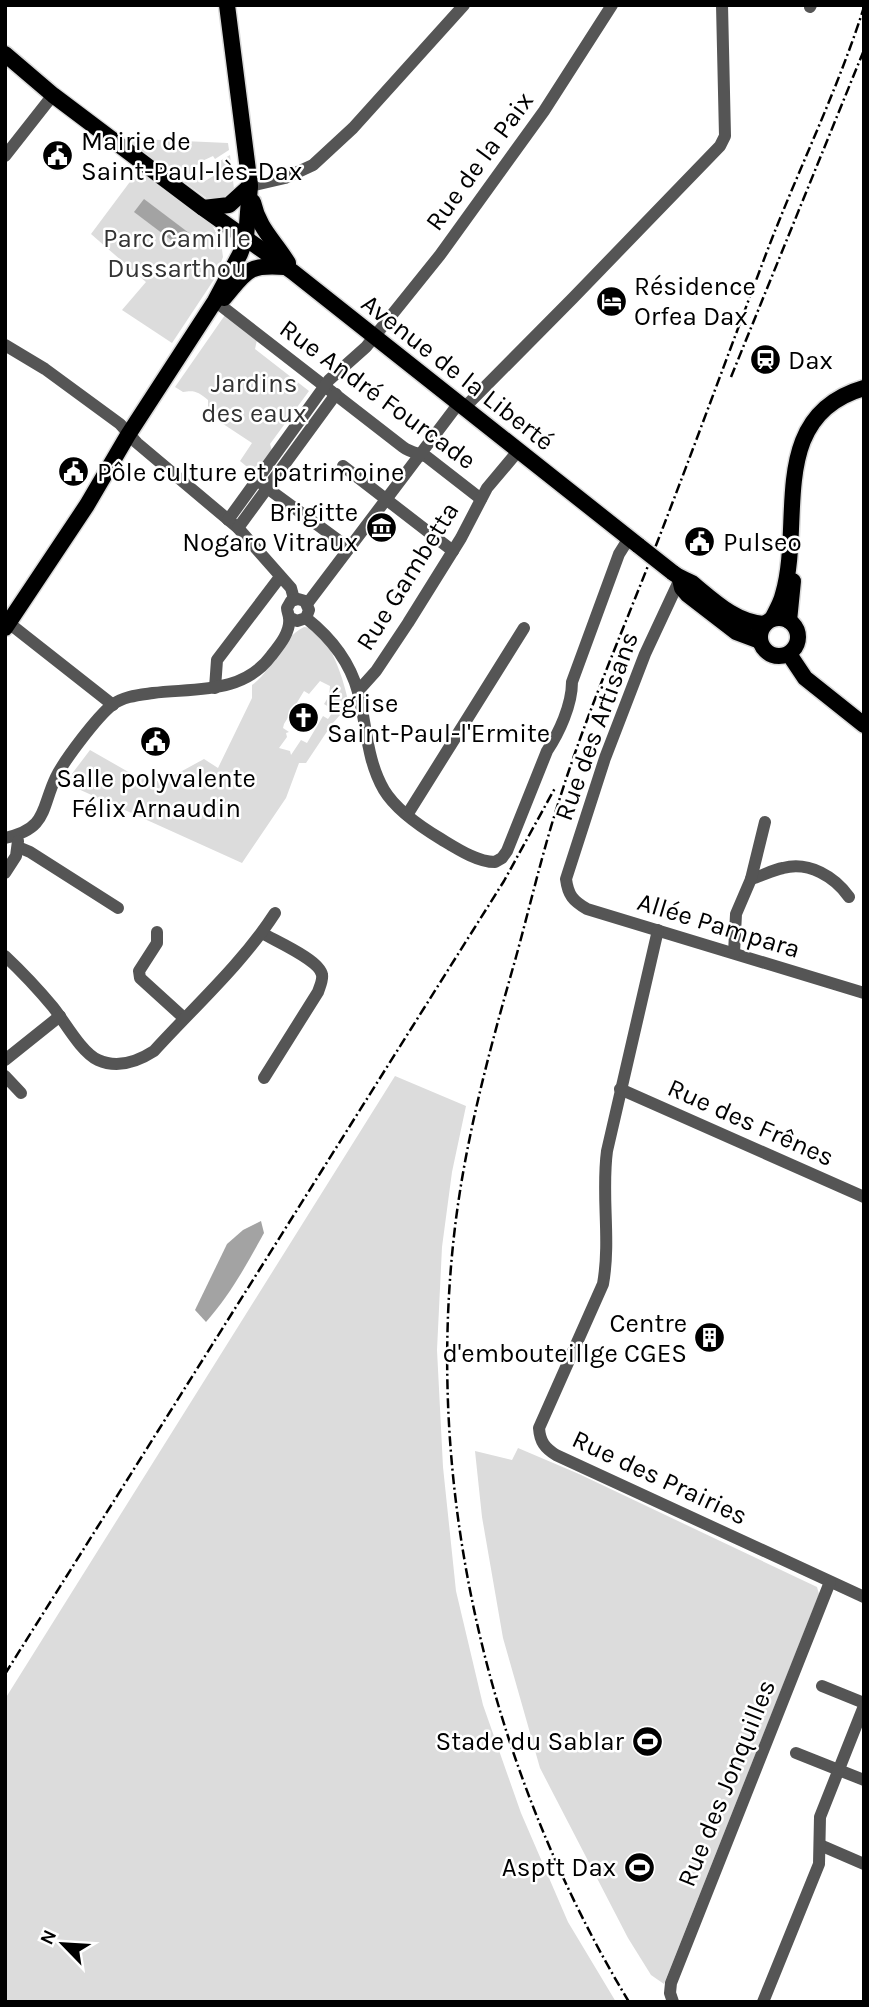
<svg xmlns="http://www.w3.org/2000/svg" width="869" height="2007" font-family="Karla,sans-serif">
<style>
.green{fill:#dcdcdc;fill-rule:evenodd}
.water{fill:#a3a3a3}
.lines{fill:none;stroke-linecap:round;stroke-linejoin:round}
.major-casing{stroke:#dbdbdb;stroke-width:19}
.minor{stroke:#555;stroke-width:12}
.major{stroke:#000;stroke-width:16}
.rail{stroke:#000;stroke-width:2.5;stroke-dasharray:10 3.5 2 3.5;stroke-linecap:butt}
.major-bridge-casing{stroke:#dbdbdb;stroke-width:19;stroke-linecap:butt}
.major-bridge{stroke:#000;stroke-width:16}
.labels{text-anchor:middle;stroke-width:5;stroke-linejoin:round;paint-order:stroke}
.poi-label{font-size:26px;fill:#000;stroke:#fff;text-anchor:start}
.street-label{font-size:26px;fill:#000;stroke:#fff}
.park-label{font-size:26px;fill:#333;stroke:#fff}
</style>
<rect width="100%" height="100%" fill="#fff"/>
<!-- green -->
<g class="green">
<path d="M117,138L228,143L229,150L215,159L213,156L200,162L194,168L196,170L181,179Z"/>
<path d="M230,155L234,189L228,197L209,200L184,182L195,175L205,181L220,172V161Z"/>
<path d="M138,171L212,225L221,242L223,257L215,278L172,343L122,310L146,282L91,234Z"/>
<path d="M225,315L257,340L255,349L309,391L270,444L273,454L257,475L240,461L252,443L208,414V400C198,392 195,390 183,392L175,387Z"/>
<path d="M304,627C329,628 345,683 349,705L332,724L306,763H299L286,798L242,863L65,783L90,750L132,774L162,782L204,759L218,768L252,698V685C275,668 279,640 304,627ZM320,681L330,686L329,696L324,704L334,710L328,719L323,716L307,743L301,740L291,755L290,751L279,748L287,737L286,733L289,732L283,728L284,724L304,691L309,694Z"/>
<path d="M395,1076L466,1106L452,1172L442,1247L437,1350L443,1467L456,1591L483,1705L521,1813L568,1922L616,2002H5V1699Z"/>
<path d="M518,1448L579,1474L817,1587L819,1594L664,1984L651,1975L628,1938L540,1768L503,1638L482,1517L475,1451L512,1460Z"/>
</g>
<!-- water -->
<g class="water">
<path d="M144,199L189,233L179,246L134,212Z"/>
<path d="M261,1221L264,1233C247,1264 230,1295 206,1322L195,1310L227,1244L243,1230Z"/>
</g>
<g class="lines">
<defs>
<g id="major">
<path d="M5,54L53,95L203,208L293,272L639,546"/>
<path d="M253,202C259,229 274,240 288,263"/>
<path d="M203,208L229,205L250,186"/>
<path d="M224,298C247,271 247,264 285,267"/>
<path d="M672,572C679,578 685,579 692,583C714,601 735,622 764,624"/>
<path d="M680,579L682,588L688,595L736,632L760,641"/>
<circle cx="779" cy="637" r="19"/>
<path d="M772,619C776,611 781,603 783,594C804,523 766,416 864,388"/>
<path d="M789,621L793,581"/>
<path d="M5,628L87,505L128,435L215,301L240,254L246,238L250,186L227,5"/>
<path d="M789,654L805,678L864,725"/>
</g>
</defs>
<!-- major casing -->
<use href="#major" class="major-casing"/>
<!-- minor -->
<g class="minor">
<path d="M810,7L811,5"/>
<path d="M5,156L53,95"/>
<path d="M250,186L285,178L313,165L353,128L464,5"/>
<path d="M215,301L403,447C411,453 419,453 427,457L481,499"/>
<path d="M5,345L45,369L120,424L137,443L238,528L291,588L294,599"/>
<path d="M465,407L573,298L720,146L725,136L722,5"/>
<path d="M343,466L453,551"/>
<path d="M263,485L349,548"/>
<path d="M228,520L329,380L366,347L440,255L544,111L612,5"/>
<path d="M238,528L336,394"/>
<path d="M680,579L645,654L605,758L566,879C568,895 573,901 587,909L864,993"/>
<path d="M307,604L459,403"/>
<path d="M306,618C330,637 350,662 358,692C367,725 366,759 384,790C396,810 421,827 441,839C456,848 477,862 495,862L502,858L507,851L547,751C559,733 572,705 572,682L619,554L629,538"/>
<path d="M5,620L113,705"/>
<path d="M215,688L217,660L280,577"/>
<path d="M358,691L376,671L408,623L461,538L487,488L519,450"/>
<path d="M407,815L524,628"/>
<path d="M5,838C48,829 41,808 56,777C65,759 97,717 112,705C124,696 139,695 153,693C195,688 243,694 271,656C279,646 291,632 289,618C289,615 287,611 287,608L291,601L298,599L305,601L309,610L306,618L297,621L289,617"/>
<path d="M18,847L30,852L118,908"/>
<path d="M5,873L16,856L18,841"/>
<path d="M751,879C762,876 772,870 783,868C809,861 835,877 849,897"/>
<path d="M658,930L607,1151C601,1195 611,1239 603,1284L539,1428C540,1442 545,1448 556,1455L864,1597"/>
<path d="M157,932V943L139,971L140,978L184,1018"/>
<path d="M262,933C275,941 320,960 322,975C323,980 320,986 318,992L264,1078"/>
<path d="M734,953L736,914L751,879L765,822"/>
<path d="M5,956C22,972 38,989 53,1007C65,1022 81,1052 98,1060C118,1069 137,1062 154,1051C195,1006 242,964 275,913"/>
<path d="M5,1060L60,1016"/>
<path d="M5,1076L21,1093"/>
<path d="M620,1089L864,1197"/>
<path d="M822,1686L864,1703"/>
<path d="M796,1753L864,1780"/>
<path d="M820,1845L864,1864"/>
<path d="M673,2002L670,1993L671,1983L830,1582"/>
<path d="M763,2002L819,1864L820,1817L864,1706"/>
</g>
<!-- major -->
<use href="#major" class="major"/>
<!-- rail -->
<g class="rail">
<path d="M731,377L864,50"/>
<path d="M5,1674L504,881L555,788"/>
<path d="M629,2002C494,1778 426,1506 453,1245C463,1146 489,1052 516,957C530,906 542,854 558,804C585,717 622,633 655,548C692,453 727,357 763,262C795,176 836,95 864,7"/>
</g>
<defs>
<path id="major-bridge" d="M639,546L672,572"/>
</defs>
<!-- major-bridge casing -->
<use href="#major-bridge" class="major-bridge-casing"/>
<!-- major-bridge -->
<use href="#major-bridge" class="major-bridge"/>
</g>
<!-- icons -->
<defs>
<symbol id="civic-disc" viewBox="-11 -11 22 22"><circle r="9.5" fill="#000" stroke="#fff"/><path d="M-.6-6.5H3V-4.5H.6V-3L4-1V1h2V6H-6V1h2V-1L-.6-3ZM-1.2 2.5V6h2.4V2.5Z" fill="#fff"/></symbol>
<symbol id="hotel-disc" viewBox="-11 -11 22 22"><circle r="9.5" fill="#000" stroke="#fff"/><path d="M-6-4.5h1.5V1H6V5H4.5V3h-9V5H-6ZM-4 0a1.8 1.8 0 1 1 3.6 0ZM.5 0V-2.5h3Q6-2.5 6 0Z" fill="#fff"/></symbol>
<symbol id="station-disc" viewBox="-11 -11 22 22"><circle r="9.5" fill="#000" stroke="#fff"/><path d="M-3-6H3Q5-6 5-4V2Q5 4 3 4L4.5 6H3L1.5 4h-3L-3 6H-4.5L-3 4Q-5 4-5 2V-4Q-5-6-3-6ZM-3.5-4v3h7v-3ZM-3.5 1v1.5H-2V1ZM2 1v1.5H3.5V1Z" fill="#fff"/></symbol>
<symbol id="museum-disc" viewBox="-11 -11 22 22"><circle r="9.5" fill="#000" stroke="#fff"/><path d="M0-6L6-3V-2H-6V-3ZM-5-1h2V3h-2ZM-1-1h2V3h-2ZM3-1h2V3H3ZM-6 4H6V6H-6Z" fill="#fff"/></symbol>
<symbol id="church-disc" viewBox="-11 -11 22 22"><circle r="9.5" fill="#000" stroke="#fff"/><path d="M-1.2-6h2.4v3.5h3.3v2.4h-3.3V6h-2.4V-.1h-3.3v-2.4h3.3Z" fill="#fff"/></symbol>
<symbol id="building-disc" viewBox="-11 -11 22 22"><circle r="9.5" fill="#000" stroke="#fff"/><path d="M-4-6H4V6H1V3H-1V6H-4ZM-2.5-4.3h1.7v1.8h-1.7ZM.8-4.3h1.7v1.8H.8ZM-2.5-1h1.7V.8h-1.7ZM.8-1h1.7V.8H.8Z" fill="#fff"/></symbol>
<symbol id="stadium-disc" viewBox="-11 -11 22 22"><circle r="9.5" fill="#000" stroke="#fff"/><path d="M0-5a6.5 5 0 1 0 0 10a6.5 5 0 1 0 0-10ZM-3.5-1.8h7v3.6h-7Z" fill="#fff"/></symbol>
</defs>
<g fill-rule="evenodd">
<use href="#civic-disc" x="40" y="138" width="35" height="35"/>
<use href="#hotel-disc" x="594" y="284" width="35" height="35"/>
<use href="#station-disc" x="748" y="342" width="35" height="35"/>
<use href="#civic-disc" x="56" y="454" width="35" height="35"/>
<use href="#museum-disc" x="364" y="510" width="35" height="35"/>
<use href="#civic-disc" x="682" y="524" width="35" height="35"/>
<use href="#church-disc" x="286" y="700" width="35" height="35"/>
<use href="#civic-disc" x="138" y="724" width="35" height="35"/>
<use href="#building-disc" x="692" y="1320" width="35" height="35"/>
<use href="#stadium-disc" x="630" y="1724" width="35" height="35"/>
<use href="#stadium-disc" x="622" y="1850" width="35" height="35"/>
</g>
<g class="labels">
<!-- poi labels -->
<g class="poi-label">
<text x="81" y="150">Mairie de<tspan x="81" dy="30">Saint-Paul-lès-Dax</tspan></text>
<text x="634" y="295">Résidence<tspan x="634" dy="30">Orfea Dax</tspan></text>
<text x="788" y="369">Dax</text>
<text x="97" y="481">Pôle culture et patrimoine</text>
<text x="358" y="521" text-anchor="end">Brigitte<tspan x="358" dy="30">Nogaro Vitraux</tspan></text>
<text x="723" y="551">Pulseo</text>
<text x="327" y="712">Église<tspan x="327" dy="30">Saint-Paul-l'Ermite</tspan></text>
<text x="156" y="787" text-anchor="middle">Salle polyvalente<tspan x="156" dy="30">Félix Arnaudin</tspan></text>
<text x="687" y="1332" text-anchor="end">Centre<tspan x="687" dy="30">d'embouteillge CGES</tspan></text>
<text x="624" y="1750" text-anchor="end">Stade du Sablar</text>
<text x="616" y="1876" text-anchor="end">Asptt Dax</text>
</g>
<!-- street labels -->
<g class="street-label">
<text transform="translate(479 161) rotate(-54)" y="9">Rue de la Paix</text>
<text transform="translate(458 372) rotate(38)" y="9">Avenue de la Liberté</text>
<text transform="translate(378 394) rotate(36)" y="9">Rue André Fourcade</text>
<text transform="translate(407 576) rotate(-58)" y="9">Rue Gambetta</text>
<text transform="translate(596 726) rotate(-70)" y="9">Rue des Artisans</text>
<text transform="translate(719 925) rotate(17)" y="9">Allée Pampara</text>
<text transform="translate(751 1122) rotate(24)" y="9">Rue des Frênes</text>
<text transform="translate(660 1477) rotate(25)" y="9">Rue des Prairies</text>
<text transform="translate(726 1783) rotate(-68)" y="9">Rue des Jonquilles</text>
</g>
<!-- park labels -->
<g class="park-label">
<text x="177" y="247">Parc Camille<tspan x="177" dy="30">Dussarthou</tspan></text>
<text x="254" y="392">Jardins<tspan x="254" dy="30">des eaux</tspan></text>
</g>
</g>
<!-- border -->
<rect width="869" height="2007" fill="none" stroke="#000000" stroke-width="14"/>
<!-- north arrow -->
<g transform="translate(63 1944) rotate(295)" stroke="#ffffff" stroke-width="5" paint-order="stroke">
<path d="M0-5L12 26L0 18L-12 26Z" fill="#000000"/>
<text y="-10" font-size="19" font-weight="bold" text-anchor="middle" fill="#000000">N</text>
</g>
</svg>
